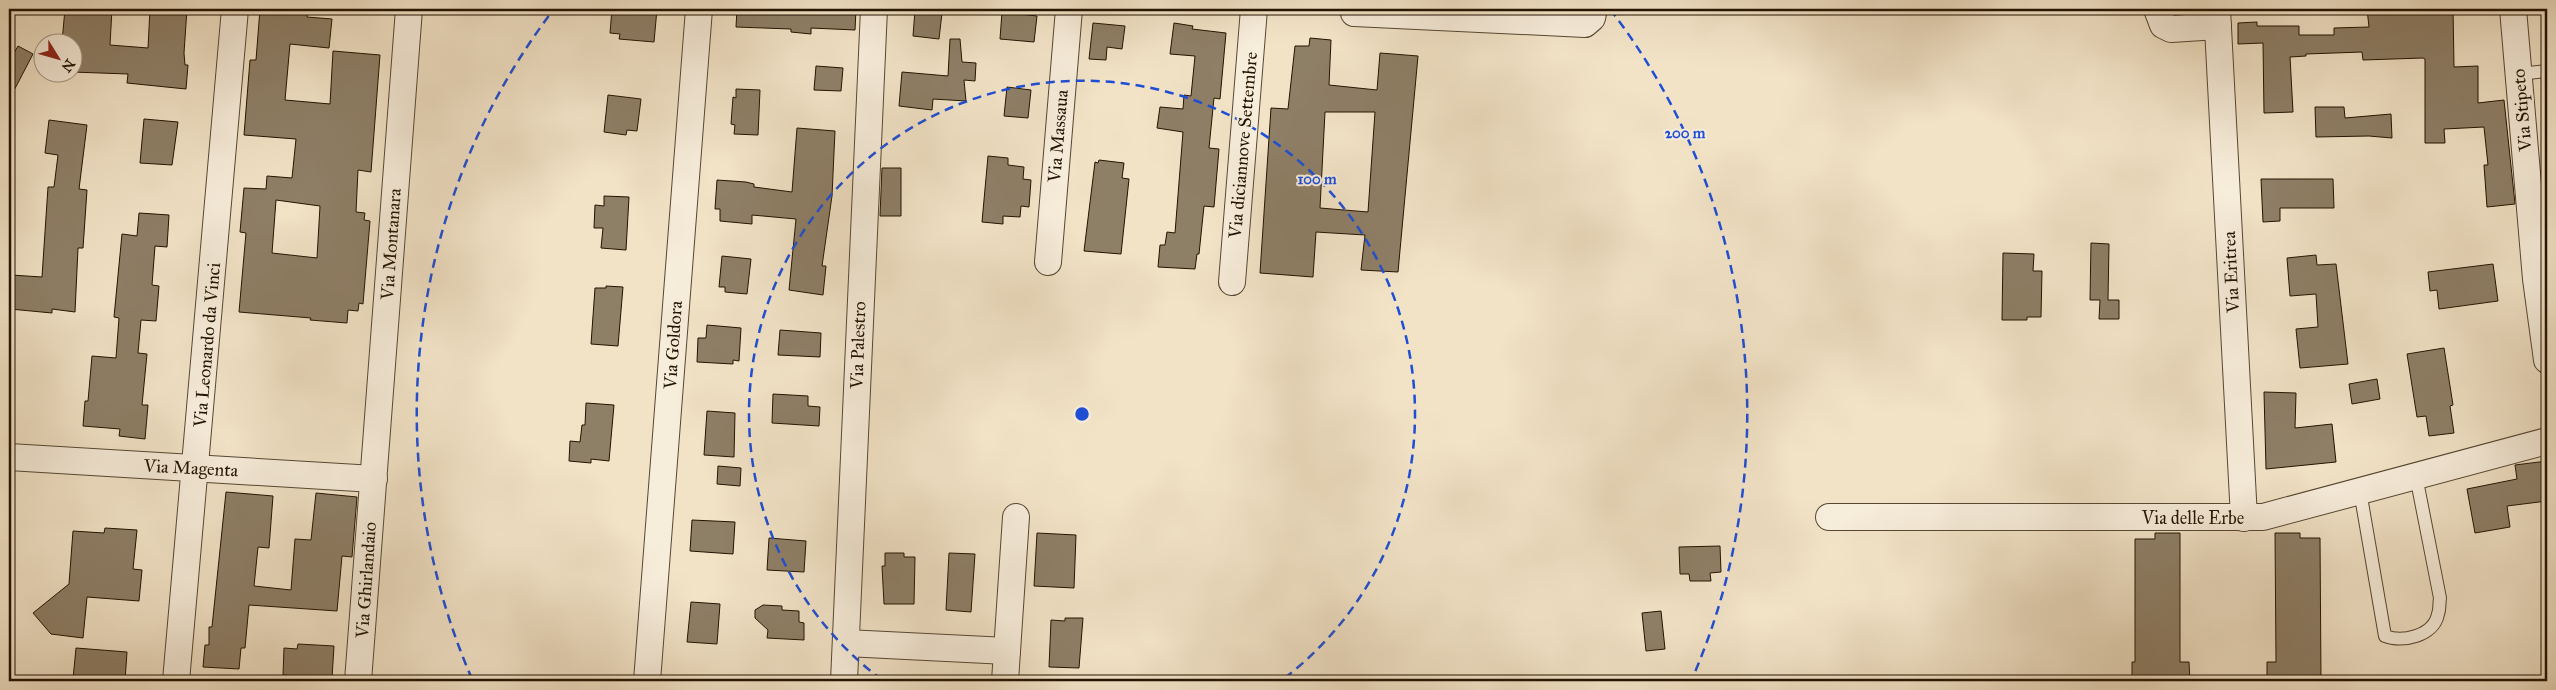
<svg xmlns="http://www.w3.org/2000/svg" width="2556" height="690" font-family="'IM FELL Great Primer',serif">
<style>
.building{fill:#8e7f67;stroke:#221300;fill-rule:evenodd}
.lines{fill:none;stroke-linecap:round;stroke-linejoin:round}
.lane-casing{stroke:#564732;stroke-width:14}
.street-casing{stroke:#564732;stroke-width:28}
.lane{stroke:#f7eddb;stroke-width:12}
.street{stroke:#f7eddb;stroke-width:26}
.ring{fill:none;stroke:#1d4ed8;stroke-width:2.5;stroke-dasharray:9 6}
.labels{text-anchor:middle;stroke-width:4;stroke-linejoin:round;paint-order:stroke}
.street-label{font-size:18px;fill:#221300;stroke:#f7eddb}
.centre{fill:#1d4ed8;stroke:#f7eddb;stroke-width:2.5}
.ring-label{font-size:15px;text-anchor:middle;font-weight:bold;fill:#1d4ed8;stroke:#f7eddb;stroke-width:4;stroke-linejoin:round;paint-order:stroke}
</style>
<rect width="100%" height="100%" fill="#f2e3c7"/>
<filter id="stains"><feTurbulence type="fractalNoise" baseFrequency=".004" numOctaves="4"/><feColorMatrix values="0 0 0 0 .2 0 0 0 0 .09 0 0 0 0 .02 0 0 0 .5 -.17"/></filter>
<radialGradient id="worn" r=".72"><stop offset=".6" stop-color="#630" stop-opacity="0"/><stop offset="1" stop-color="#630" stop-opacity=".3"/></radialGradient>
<!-- building -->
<g class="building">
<path d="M65,9H112L110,45L148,48L150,9H187L184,53L185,65H188L186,89L127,83L128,74L72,72V42H54H62Z"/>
<path d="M260,9H308L307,17L332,19L329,48L290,44L285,100L330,104L333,51L380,55L371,172L358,170L356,212L365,213L364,220L370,221L363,304L359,303L358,311L348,310L347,323L310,320L311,318L239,312L246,233L240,232L244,188L266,189L267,176L292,178L296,139L244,135L250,60H256ZM276,200L320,206L317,258L272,253Z"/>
<path d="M612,9H657L654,42L619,39L620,34L610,33Z"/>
<path d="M737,9H856L855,30L811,28V34L791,32V29L736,27Z"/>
<path d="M2367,9H2453L2454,67L2478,66V103L2504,100L2515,204L2487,207L2484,165H2488L2484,127L2444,129L2445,143H2425V59L2423,58L2363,60L2362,52L2306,54V56L2290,57L2293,112L2264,113L2263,43L2238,44V23L2257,22V26H2299V35H2334V28L2369,27Z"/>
<path d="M915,10L942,13L939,39L913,36Z"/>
<path d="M1002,12L1037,16L1034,42L1000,39Z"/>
<path d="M1093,23L1125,26L1122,49L1107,47L1106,60L1089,59Z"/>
<path d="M1174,23L1193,26L1192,29L1226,33L1220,99L1214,98L1209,148L1219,149L1214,207L1204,206L1199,254H1197L1195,269L1158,267L1160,245H1165L1167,232L1175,233L1183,132L1157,128L1160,107L1183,109L1184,95L1191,96L1195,56L1170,54Z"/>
<path d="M1310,38L1331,40L1329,85L1377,90L1380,53L1418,56L1398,272L1361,270L1365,235L1316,232L1313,277L1260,273L1271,108L1288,109L1295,46H1309ZM1325,112H1375L1368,212L1320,208Z"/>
<path d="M950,39H960L962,62L976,63L975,81L964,80L966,101L933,99L932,110L899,106L902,72L948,76Z"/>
<path d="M18,46L33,54L9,100V62Z"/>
<path d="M816,66L843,68L841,91L814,90Z"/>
<path d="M1007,87L1031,90L1028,118L1004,116Z"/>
<path d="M736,89L760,90L758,135L734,134L735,125L731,124L733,97L736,98Z"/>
<path d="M608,95L641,99L637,131L627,130L626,135L604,132Z"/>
<path d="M2315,107H2344L2345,118L2391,114L2392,138L2369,136L2316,137Z"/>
<path d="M144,119L178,122L172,165L140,163Z"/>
<path d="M49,120L87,125L79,189L87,190L83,248H78L75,312L52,309V313L10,309L11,275L42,277L48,187H54L58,155L45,153Z"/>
<path d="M797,128L835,131L832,196L822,266H826L823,295L789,290L796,219L752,215V224L720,221V209H715L717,180L746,182L754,184V187L792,192Z"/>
<path d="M988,156L1008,158V165L1024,167L1023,179L1031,180L1029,207L1021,206L1020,217L1003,216V224L982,222Z"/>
<path d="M1099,160L1124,163L1122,178L1129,179L1121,254L1084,251L1095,162L1098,163Z"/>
<path d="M882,168H901V216H880Z"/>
<path d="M2261,179H2333L2334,208H2280V221L2263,222Z"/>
<path d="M604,196L629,197L626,250L601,248L603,228H594L595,205L604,206Z"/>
<path d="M139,213L169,215L167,247L155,246L152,285L159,286L156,321L141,320L138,353L147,354L142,405H148L145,439L119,436L120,429L83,426L85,401H88L92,356L116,358L119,318L114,317L122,234L137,236Z"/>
<path d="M2091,243L2109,244L2108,300H2119V319H2099L2100,300H2090Z"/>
<path d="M2003,253L2034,254L2033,271H2042L2041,317H2027V320H2002Z"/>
<path d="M2316,255L2317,265L2336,264L2348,364L2300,368L2296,329L2318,327L2316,294L2290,296L2287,258Z"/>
<path d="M722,256L751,259L747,294L725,292V287H719Z"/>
<path d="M2493,264L2498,301L2439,309L2437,290L2430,291L2428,272Z"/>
<path d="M606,286L623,287L618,346L591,344L595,288H606Z"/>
<path d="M707,325L741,328L739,361L733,360V364L697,362L698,338H706Z"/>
<path d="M780,330L821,333L820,357L778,355Z"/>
<path d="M2444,348L2453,405L2450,406L2454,433L2429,436L2426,416L2417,417L2407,354Z"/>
<path d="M2377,379L2380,399L2352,404L2349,384Z"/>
<path d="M2264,392L2296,393L2295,428L2332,424L2336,462L2266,469Z"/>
<path d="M773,394L808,396V406L820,407L819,426L772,423Z"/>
<path d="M586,403L614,405L609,461L591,459V463L569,461L570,441L580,442L582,425H585Z"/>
<path d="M707,411L735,413L734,457L704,455Z"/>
<path d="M2547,461V501L2507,506L2510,527L2475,533L2467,489L2517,479L2515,465Z"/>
<path d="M718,466L741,468L740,486L717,484Z"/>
<path d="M226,492L273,496L269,548L258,547L254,586L291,590L295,539L311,540L316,493L357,497L352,557L342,556L337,611L249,605L245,648H241L239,669L203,667L205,645H209V627H212Z"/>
<path d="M692,520L735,522L733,554L690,551Z"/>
<path d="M105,528L137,530L133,569L142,570L139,601L87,597L83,638L51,634L33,613L69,584L73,531L104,533Z"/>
<path d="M1037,533L1076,535L1074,588L1034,586Z"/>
<path d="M2155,533H2180V662H2189L2190,681H2132V662H2135V539H2155Z"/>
<path d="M2275,533H2300V538H2320L2321,681H2267V662H2276Z"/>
<path d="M769,538L806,541L804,572L767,570Z"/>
<path d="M1720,546L1721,572L1710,573L1711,581H1690L1689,574H1680L1679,547Z"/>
<path d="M885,553H904V557H915L914,604H884L882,566H885Z"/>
<path d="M949,553L975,554L971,612L946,610Z"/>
<path d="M691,602L720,604L717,644L687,642Z"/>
<path d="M763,605L782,606V610L799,611V622L804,623V640L767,638L768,630L755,618V610Z"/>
<path d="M1661,611L1665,649L1646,651L1642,613Z"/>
<path d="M1065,618H1083L1079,668L1049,667L1051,620L1065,621Z"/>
<path d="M298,644L334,646L332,678L283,675L284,648L297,649Z"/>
<path d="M76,648L127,652L125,681L73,679Z"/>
</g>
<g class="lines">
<defs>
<g id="lane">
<path d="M2519,74L2547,71"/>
<path d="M2360,491L2385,636C2402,643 2434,636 2438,614C2440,609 2439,603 2440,598L2416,476"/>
</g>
<g id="street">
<path d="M2157,9L2163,25L2171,29L2218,26"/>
<path d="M2217,9L2244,518"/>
<path d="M2513,9L2536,279L2547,360"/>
<path d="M1354,13L1585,24L1592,18L1594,9"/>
<path d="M1048,262L1069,9"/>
<path d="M1232,282L1254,9"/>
<path d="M9,457L374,479"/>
<path d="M1829,517H2263L2547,441"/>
<path d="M846,643L1007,651"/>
<path d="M176,681L235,9"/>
<path d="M358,681L409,9"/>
<path d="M647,681L699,9"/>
<path d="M844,681L874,9"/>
<path d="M1005,681L1016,517"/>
</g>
</defs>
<!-- lane casing -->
<use href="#lane" class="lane-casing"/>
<!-- street casing -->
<use href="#street" class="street-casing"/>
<!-- lane -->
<use href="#lane" class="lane"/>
<!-- street -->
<use href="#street" class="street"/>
</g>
<!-- distance rings -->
<g class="ring">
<path d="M882 680A333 333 0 1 1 1282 680"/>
<path d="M472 679A665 665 0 0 1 554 9M1610 9A665 665 0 0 1 1692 679"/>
</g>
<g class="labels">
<!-- street labels -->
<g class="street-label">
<text transform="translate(2522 110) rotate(-95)" y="6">Via Stipeto</text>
<text transform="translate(1058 136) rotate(-85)" y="6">Via Massaua</text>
<text transform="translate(1243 145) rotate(-85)" y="6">Via diciannove Settembre</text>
<text transform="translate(391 244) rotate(-86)" y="6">Via Montanara</text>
<text transform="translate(2231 272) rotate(-93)" y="6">Via Eritrea</text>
<text transform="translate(207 345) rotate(-85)" y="6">Via Leonardo da Vinci</text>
<text transform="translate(673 345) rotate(-86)" y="6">Via Goldora</text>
<text transform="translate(858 345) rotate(-88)" y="6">Via Palestro</text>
<text transform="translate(191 468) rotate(3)" y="6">Via Magenta</text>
<text x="2193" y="524">Via delle Erbe</text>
<text transform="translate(366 580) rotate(-86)" y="6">Via Ghirlandaio</text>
</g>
</g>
<circle cx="1082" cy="414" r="8" class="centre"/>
<g class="ring-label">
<text x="1685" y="138">200 m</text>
<text x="1317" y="184">100 m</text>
</g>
<!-- margin -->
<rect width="2556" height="690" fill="none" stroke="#f2e3c7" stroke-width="30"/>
<rect x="10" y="10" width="2536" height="670" fill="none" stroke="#221300" stroke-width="2.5"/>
<rect x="15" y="15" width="2526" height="660" fill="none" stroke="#221300"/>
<!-- north arrow -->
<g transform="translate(58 58) rotate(127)"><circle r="24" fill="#f7eddb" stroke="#a29683"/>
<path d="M0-4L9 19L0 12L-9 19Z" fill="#8f2418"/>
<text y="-8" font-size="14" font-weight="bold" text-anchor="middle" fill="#221300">N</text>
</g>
<rect width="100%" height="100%" filter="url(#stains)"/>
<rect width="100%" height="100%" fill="url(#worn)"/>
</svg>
